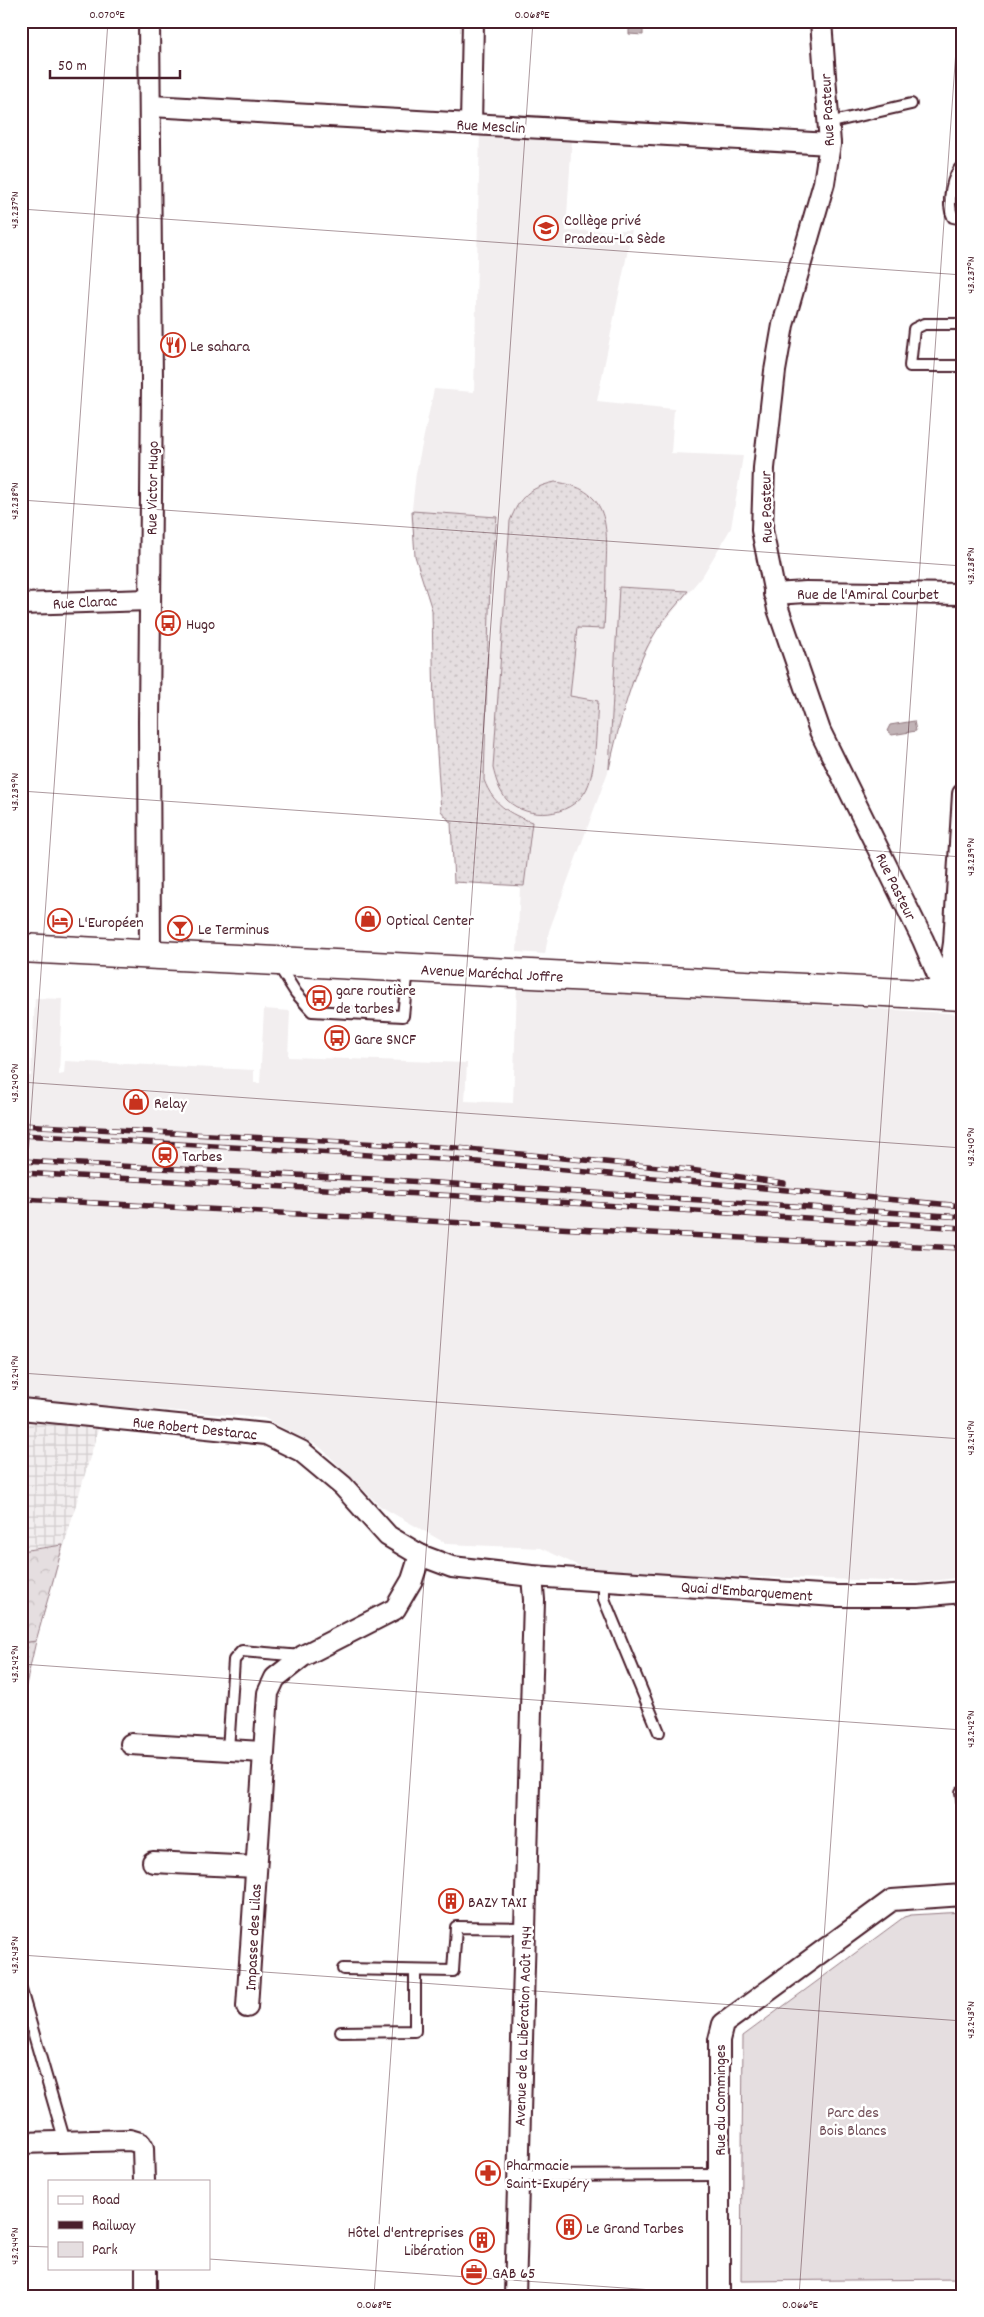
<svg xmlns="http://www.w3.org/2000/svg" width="984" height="2317" font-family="Dekko,sans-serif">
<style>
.built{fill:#f2eeef}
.industrial{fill:url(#industrial-grid)}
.grass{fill:url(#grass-dots);stroke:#987e86}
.forest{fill:url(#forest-crowns);stroke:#987e86}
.green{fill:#e5dee0;stroke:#987e86}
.water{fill:#c1b3b6;stroke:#91787e}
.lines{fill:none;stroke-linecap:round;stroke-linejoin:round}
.service-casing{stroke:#4a1f2b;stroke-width:14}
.minor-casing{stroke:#4a1f2b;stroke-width:24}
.secondary-casing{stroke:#4a1f2b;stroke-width:31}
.service{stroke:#fff;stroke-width:10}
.minor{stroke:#fff;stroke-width:20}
.secondary{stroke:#fff;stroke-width:28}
.rail-casing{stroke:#4a1f2b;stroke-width:5.5}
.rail{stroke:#fff;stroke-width:4;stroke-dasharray:11;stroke-linecap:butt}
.ticks{fill:none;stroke:#4a1f2b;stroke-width:1;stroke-opacity:0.45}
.labels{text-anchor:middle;stroke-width:5;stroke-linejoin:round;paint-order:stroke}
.street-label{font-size:16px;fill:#4a1f2b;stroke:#fff}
.poi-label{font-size:16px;fill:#4a1f2b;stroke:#fff;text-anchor:start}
.park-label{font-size:16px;fill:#714f58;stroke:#fff}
.neatline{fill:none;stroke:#4a1f2b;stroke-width:2}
.ticks-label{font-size:12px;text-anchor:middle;fill:#4a1f2b}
</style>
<defs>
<pattern id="industrial-grid" width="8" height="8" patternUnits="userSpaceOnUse" patternTransform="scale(1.25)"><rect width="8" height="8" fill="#f2eeef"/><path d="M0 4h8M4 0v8" fill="none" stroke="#d1cccd"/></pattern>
<pattern id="grass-dots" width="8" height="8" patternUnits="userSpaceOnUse" patternTransform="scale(1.25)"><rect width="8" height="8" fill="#e5dee0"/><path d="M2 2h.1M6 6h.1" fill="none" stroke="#c6bec0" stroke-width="1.8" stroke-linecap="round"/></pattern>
<pattern id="forest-crowns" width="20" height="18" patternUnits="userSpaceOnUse" patternTransform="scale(1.25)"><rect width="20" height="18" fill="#e5dee0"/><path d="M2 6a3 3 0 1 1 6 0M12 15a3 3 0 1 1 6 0" fill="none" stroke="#c6bec0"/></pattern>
</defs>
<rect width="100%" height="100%" fill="#fff"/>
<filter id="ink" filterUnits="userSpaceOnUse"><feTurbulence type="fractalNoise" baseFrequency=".02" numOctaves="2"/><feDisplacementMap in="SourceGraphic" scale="10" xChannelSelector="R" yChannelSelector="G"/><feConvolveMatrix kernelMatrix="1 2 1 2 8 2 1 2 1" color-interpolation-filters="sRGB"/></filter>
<g filter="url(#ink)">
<!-- built -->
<g class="built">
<path d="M480,131L572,138L566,231L632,230L597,401L674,409L671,453L743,456L731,528L703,575L657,631L641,662L618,726L609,769L549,931L545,954L517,952L520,887L454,882L451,823L441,811L434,710L432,610L415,556L411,518L416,473L434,389L474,392Z"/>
<path d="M517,987L963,1014V1577L924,1582L592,1572L541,1548L447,1544L380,1506L320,1447L264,1418L46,1401L21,1396V1091L22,1077L31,1076L35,998L62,999L59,1075L64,1074L65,1061L254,1070V1083H260L264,1009L290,1011L288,1057L467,1063L465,1101L513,1103Z"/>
</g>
<!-- industrial -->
<path class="industrial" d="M21,1396L46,1401L105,1406L36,1641L21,1643Z"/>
<!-- grass -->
<g class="grass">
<path d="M555,482C608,488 608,524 606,567C606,588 605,608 604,629L577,628L570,696L598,701C596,724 597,773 585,792C569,817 529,821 507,800C499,791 496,780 493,768L510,521C520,496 529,488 555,482Z"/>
<path d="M412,511L497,517L490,579L484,780C493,804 509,814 532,822L524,886L454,882L451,823L441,811L434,710L432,610L415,556Z"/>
<path d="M619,587L688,591C678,604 666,616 657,630C633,667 619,725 609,769Z"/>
<path d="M36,1641L21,1707V1643Z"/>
</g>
<!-- forest -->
<path class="forest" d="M63,1545L36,1641L21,1643V1551Z"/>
<!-- green -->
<path class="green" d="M963,1912V2279L741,2281L743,2036L904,1917L911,1915Z"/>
<!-- water -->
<g class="water">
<path d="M629,21H643V35L629,34Z"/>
<path d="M914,721L916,731L892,735L887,731L890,725Z"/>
</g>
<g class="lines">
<defs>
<g id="service">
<path d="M828,123L911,104"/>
<path d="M963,165C952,175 946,203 953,217L963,219"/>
<path d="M963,324H924L914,329L910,366H963"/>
<path d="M277,963L296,993L312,1011L403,1016L408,968"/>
<path d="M604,1580V1599L659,1732"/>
<path d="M228,1750L234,1660L242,1651L302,1656"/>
<path d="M961,1792L963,1807"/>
<path d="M21,1867V1876"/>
<path d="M343,1969L453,1971L456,1927L525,1928"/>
<path d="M21,1990L65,2142"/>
<path d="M341,2032L415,2031V1971"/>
<path d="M518,2176L719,2175"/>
</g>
<g id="minor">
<path d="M149,21L152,382L149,722L150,955"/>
<path d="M821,21L830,144L824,183L783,325L775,371L764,468L762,530L778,609L820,731L923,940L946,994"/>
<path d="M151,106L830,144"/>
<path d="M471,124L473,21"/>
<path d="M774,594L806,592L963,594"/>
<path d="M21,604L149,600"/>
<path d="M946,994L954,943L963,794"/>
<path d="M21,1409L266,1434L301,1451L343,1486L388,1536L420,1555L452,1567L532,1576L836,1596H918L963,1592"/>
<path d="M131,1744L263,1752"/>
<path d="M153,1862L256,1867"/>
<path d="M247,2007L268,1693L275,1678L303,1656L395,1609L412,1580L420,1555"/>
<path d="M21,2143L130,2140L140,2143L143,2148L144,2181"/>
<path d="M146,2268V2296"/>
<path d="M515,2296L534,1600L532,1576"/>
<path d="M719,2296V2040L723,2024L892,1900L963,1895"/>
</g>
<path id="secondary" d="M21,948L963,996"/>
</defs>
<!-- service casing -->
<use href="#service" class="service-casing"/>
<!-- minor casing -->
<use href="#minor" class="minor-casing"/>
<!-- secondary casing -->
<use href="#secondary" class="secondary-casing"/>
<!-- service -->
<use href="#service" class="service"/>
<!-- minor -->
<use href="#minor" class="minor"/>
<!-- secondary -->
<use href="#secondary" class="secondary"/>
<defs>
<g id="rail">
<path d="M21,1125L457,1148L690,1170L784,1183"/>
<path d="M21,1135L456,1160L963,1206"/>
<path d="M21,1161L392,1180L963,1217"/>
<path d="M21,1173L478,1197L963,1228"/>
<path d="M21,1199L797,1241L963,1248"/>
</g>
</defs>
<!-- rail casing -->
<use href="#rail" class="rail-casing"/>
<!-- rail -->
<use href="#rail" class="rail"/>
</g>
</g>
<!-- ticks -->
<path class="ticks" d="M21,209L963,275M21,500L963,566M21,791L963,857M21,1082L963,1148M21,1256L108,21M21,1373L963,1439M21,1664L963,1730M21,1955L963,2021M21,2246L49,2247M209,2259L739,2296M374,2296L533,21M799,2296L958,21"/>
<!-- icons -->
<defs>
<symbol id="school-ring" viewBox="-11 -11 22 22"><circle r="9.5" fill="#fff" stroke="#c8321e" stroke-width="1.5"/><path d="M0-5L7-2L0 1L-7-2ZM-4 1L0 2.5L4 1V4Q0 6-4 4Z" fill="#c8321e"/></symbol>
<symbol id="restaurant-ring" viewBox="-11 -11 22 22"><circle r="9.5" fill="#fff" stroke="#c8321e" stroke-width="1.5"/><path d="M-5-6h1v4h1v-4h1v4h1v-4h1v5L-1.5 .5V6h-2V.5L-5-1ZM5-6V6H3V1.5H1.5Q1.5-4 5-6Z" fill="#c8321e"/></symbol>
<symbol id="bus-ring" viewBox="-11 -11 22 22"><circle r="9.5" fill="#fff" stroke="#c8321e" stroke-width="1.5"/><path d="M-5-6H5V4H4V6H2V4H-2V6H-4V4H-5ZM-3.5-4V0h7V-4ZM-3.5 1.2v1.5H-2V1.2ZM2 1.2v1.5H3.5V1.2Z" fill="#c8321e"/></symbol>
<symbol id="shop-ring" viewBox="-11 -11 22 22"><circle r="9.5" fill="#fff" stroke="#c8321e" stroke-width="1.5"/><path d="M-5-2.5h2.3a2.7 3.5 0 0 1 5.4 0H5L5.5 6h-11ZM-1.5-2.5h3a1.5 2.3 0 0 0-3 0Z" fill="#c8321e"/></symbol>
<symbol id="hotel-ring" viewBox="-11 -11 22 22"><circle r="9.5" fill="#fff" stroke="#c8321e" stroke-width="1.5"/><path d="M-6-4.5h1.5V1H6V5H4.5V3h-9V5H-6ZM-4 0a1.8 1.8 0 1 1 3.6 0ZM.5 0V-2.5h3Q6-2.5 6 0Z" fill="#c8321e"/></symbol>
<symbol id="bar-ring" viewBox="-11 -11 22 22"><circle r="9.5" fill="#fff" stroke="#c8321e" stroke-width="1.5"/><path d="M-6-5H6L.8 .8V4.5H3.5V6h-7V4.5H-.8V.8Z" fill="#c8321e"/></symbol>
<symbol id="station-ring" viewBox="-11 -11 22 22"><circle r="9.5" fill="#fff" stroke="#c8321e" stroke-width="1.5"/><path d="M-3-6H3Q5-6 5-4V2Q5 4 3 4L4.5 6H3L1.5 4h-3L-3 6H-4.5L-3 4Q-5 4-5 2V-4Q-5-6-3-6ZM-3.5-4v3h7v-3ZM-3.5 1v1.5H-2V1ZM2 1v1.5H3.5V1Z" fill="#c8321e"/></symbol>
<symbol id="building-ring" viewBox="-11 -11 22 22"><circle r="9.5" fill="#fff" stroke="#c8321e" stroke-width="1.5"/><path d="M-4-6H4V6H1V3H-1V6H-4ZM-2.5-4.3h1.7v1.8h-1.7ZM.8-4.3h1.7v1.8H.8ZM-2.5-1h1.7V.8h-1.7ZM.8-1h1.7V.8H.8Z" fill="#c8321e"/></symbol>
<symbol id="pharmacy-ring" viewBox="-11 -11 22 22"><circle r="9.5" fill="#fff" stroke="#c8321e" stroke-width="1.5"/><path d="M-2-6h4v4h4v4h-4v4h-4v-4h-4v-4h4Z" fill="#c8321e"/></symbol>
<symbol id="office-ring" viewBox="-11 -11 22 22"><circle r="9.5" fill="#fff" stroke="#c8321e" stroke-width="1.5"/><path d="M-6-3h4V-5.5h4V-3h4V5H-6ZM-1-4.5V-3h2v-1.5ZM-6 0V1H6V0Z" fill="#c8321e"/></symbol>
</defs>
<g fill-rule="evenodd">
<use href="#school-ring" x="532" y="214" width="28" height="28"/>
<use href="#restaurant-ring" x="159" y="331" width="28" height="28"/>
<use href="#bus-ring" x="154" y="609" width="28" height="28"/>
<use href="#shop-ring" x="354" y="905" width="28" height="28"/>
<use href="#hotel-ring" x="46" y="907" width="28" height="28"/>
<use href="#bar-ring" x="166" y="914" width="28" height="28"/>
<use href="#bus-ring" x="305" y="984" width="28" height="28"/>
<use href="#bus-ring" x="323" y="1024" width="28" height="28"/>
<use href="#shop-ring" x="122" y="1088" width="28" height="28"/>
<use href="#station-ring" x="151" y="1141" width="28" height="28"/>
<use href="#building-ring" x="437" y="1887" width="28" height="28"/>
<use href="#pharmacy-ring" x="474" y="2159" width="28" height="28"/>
<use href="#building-ring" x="555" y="2213" width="28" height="28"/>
<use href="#building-ring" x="468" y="2226" width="28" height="28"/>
<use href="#office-ring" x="460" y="2258" width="28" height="28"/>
</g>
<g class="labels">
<!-- street labels -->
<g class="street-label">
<text transform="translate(826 110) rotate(-93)" y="6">Rue Pasteur</text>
<text transform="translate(491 125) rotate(3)" y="6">Rue Mesclin</text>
<text transform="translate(151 488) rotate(-89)" y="6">Rue Victor Hugo</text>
<text transform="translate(765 507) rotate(-91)" y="6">Rue Pasteur</text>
<text x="868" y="599">Rue de l'Amiral Courbet</text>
<text transform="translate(85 601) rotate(-3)" y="6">Rue Clarac</text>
<text transform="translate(897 886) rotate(64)" y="6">Rue Pasteur</text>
<text transform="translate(492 972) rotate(3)" y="6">Avenue Maréchal Joffre</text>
<text transform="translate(195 1427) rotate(6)" y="6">Rue Robert Destarac</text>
<text transform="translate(747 1590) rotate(4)" y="6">Quai d'Embarquement</text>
<text transform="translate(252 1937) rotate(-87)" y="6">Impasse des Lilas</text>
<text transform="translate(522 2026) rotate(-88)" y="6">Avenue de la Libération Août 1944</text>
<text transform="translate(719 2100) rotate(-90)" y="6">Rue du Comminges</text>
</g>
<!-- poi labels -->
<g class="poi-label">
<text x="564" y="225">Collège privé<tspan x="564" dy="18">Pradeau-La Sède</tspan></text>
<text x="190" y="351">Le sahara</text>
<text x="186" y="629">Hugo</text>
<text x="386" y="925">Optical Center</text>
<text x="78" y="927">L'Européen</text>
<text x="198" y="934">Le Terminus</text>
<text x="336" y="995">gare routière<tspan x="336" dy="18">de tarbes</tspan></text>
<text x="354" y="1044">Gare SNCF</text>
<text x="154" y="1108">Relay</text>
<text x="182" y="1161">Tarbes</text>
<text x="468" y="1907">BAZY TAXI</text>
<text x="506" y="2170">Pharmacie<tspan x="506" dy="18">Saint-Exupéry</tspan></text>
<text x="586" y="2233">Le Grand Tarbes</text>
<text x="464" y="2237" text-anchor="end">Hôtel d'entreprises<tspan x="464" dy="18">Libération</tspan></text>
<text x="492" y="2278">GAB 65</text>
</g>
<!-- park labels -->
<g class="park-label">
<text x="853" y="2117">Parc des<tspan x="853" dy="18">Bois Blancs</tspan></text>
</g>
</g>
<!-- margin -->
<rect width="984" height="2317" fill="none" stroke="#fff" stroke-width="55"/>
<!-- legend -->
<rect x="48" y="2180" width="162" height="90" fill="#ffffff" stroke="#b7a5aa"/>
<rect x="58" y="2196" width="25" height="8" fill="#ffffff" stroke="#b7a5aa"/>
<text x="92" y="2204" font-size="15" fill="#4a1f2b">Road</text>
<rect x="58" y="2221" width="25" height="8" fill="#4a1f2b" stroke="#b7a5aa"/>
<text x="92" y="2230" font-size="15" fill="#4a1f2b">Railway</text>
<rect x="58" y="2242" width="25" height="15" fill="#e5dee0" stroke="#b7a5aa"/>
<text x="92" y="2254" font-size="15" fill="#4a1f2b">Park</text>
<!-- scale -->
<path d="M50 70v8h130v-8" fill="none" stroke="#4a1f2b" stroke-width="2.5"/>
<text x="58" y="70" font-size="15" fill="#4a1f2b" stroke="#ffffff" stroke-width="4" paint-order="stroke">50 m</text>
<rect x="28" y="28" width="928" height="2262" class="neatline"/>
<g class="ticks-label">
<text x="107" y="18">0.070°E</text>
<text x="532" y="18">0.068°E</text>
<text transform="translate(14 210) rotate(-90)" y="4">43.237°N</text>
<text transform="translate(970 275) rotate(-90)" y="4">43.237°N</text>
<text transform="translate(14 501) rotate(-90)" y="4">43.238°N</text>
<text transform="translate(970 566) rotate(-90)" y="4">43.238°N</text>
<text transform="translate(14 792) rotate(-90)" y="4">43.239°N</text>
<text transform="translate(970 857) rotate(-90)" y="4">43.239°N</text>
<text transform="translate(14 1083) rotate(-90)" y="4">43.240°N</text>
<text transform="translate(970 1147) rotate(-90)" y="4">43.240°N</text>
<text transform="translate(14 1373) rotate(-90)" y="4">43.241°N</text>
<text transform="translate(970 1438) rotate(-90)" y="4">43.241°N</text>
<text transform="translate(14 1664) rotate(-90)" y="4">43.242°N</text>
<text transform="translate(970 1729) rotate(-90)" y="4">43.242°N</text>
<text transform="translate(14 1955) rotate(-90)" y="4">43.243°N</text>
<text transform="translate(970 2020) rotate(-90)" y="4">43.243°N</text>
<text transform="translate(14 2246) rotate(-90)" y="4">43.244°N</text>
<text x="374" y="2308">0.068°E</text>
<text x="800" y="2308">0.066°E</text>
</g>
</svg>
